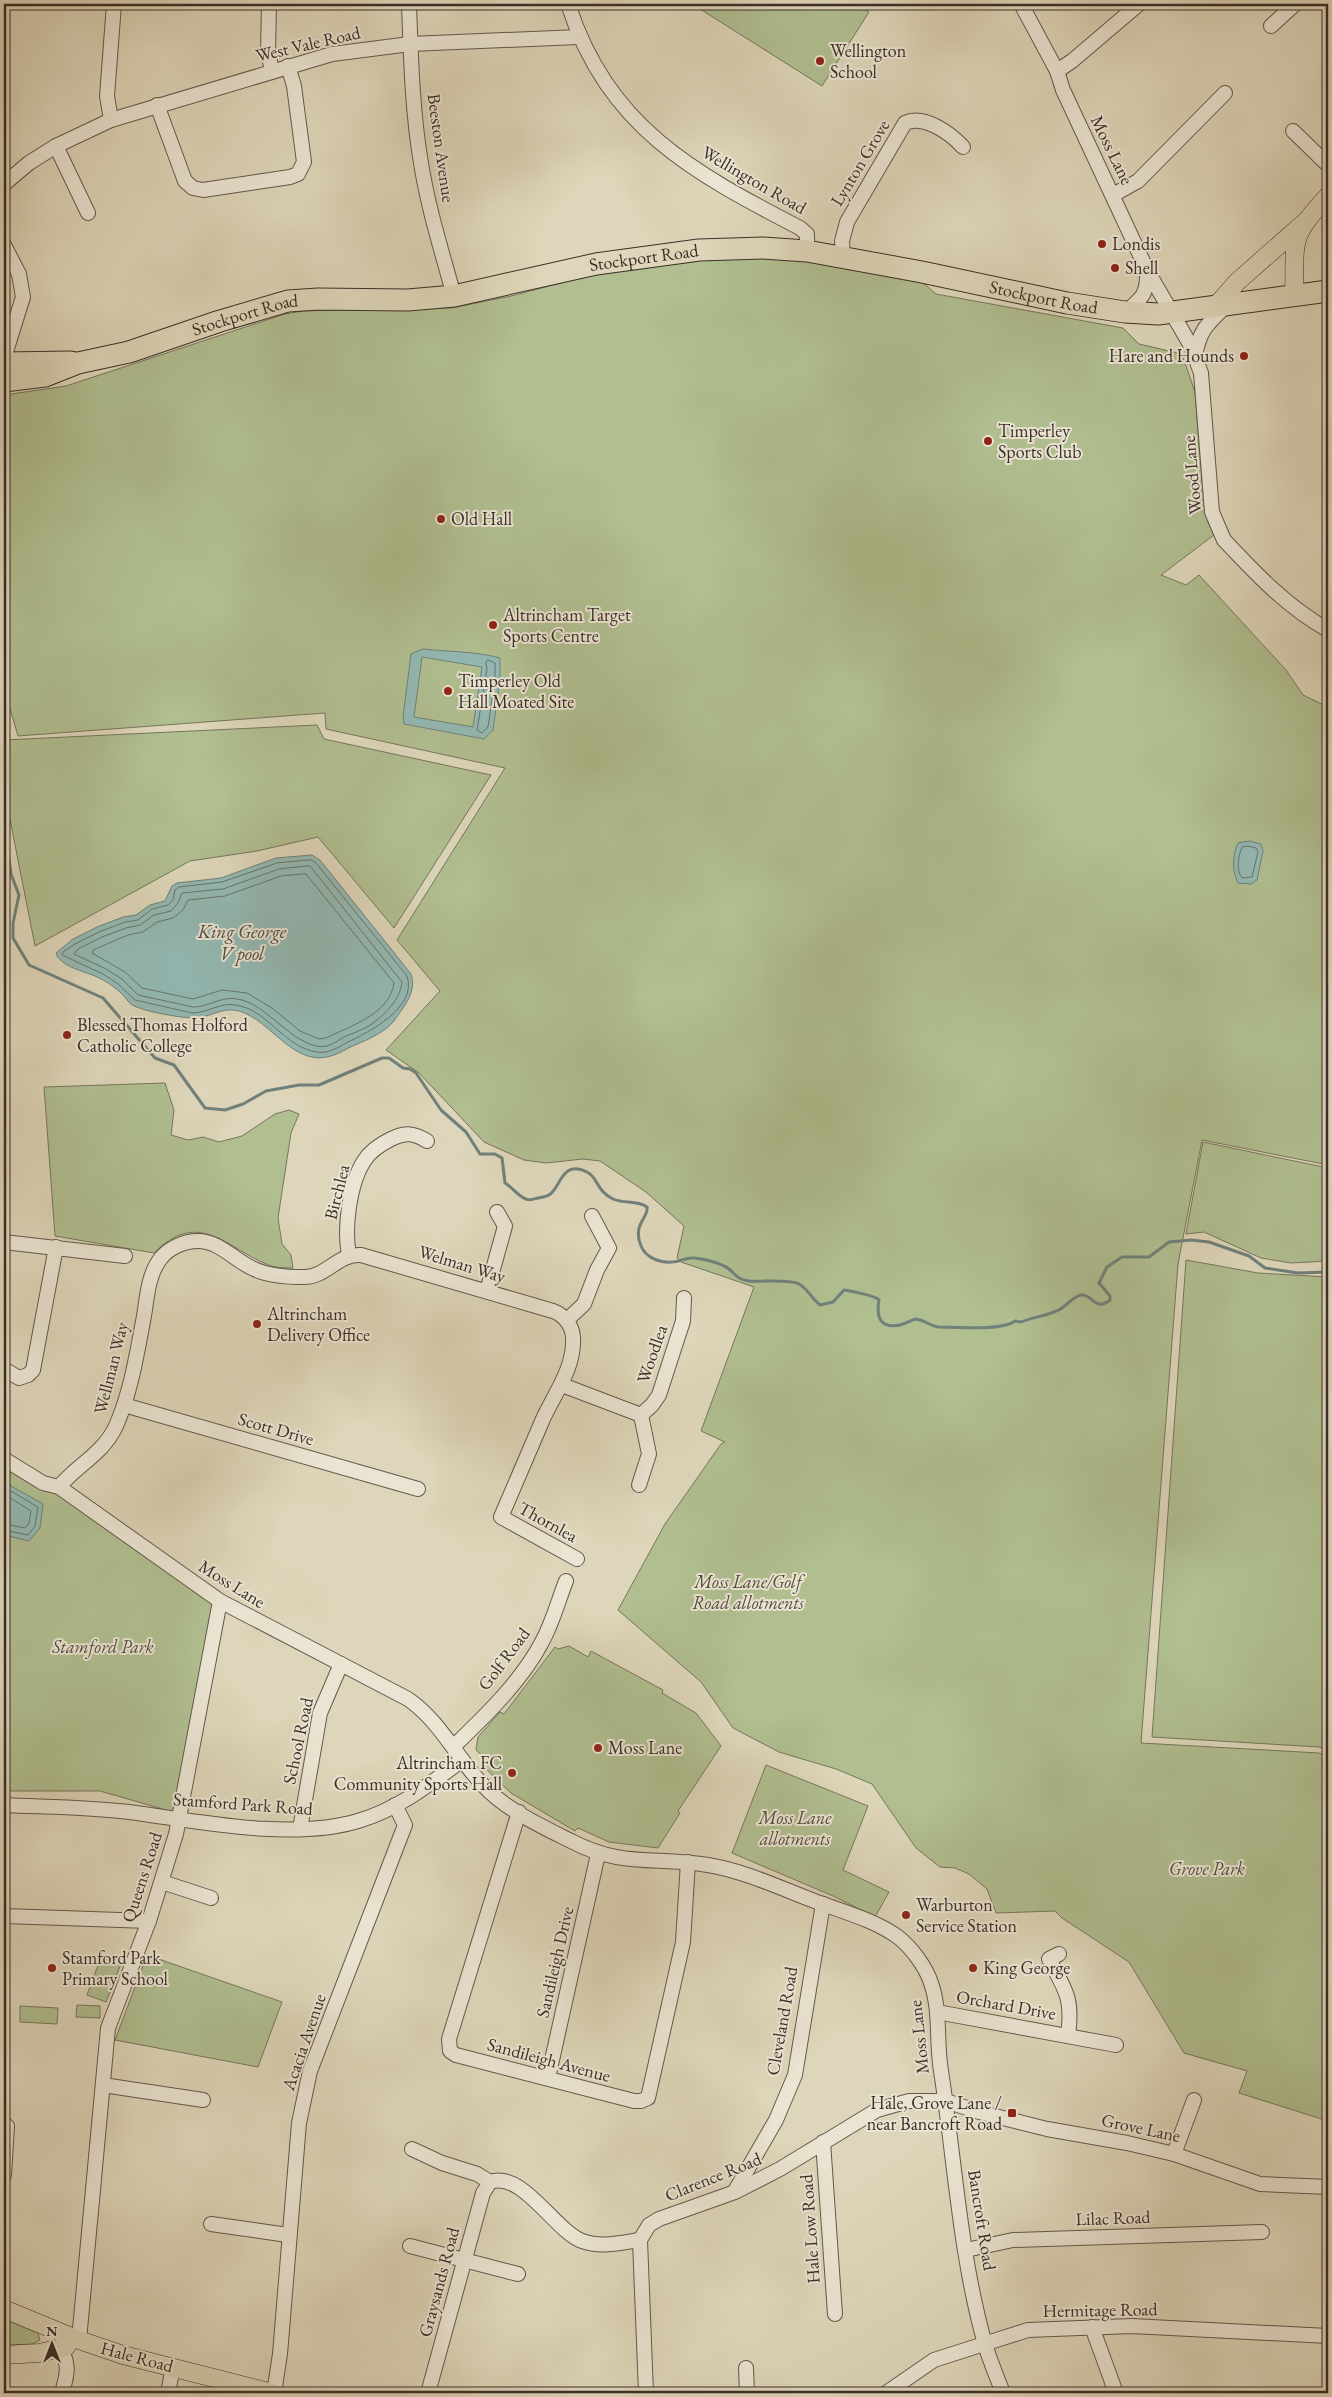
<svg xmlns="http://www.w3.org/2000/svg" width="1332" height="2397" font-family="'EB Garamond',serif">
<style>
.green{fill:#b0be90;stroke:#76765c}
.water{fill:#93b9b3;stroke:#70817b;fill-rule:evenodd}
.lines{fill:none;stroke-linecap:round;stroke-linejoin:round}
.shore{stroke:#67746e;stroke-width:1}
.stream{stroke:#70817b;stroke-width:3}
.minor-casing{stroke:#64584c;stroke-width:16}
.major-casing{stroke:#3b2e28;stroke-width:19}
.highway-casing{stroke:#3b2e28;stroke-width:23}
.minor{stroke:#eae4d2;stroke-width:14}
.major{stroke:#ded6ba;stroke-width:18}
.highway{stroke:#ded6ba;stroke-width:21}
.poi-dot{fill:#8f2418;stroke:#eae4d2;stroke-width:2}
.labels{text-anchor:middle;stroke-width:4;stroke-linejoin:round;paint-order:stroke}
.street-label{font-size:18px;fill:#3b2e28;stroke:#eae4d2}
.poi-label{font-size:18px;fill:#3b2e28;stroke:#eae4d2;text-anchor:start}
.park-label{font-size:18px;font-style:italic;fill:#524b3d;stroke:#eae4d2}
.water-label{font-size:19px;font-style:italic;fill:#4d4a44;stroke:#eae4d2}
</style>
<rect width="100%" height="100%" fill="#ded6ba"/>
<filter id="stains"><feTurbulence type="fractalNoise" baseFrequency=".004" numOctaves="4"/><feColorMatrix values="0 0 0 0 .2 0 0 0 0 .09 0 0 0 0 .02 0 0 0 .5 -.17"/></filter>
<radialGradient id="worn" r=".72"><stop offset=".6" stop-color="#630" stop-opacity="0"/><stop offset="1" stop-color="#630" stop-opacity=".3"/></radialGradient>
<!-- green -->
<g class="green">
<path d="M704,4H855L869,12L822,86L700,9Z"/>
<path d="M779,257L921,281L936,294L1123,328L1139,344L1182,354L1195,392L1204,504L1208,522L1214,535L1161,575L1186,585L1199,575L1286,670L1303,695L1328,707V1165L1202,1140L1178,1264L1141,1743L1319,1753L1328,1757V2121L1239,2093L1247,2071L1184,2053L1129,1962L1062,1918L1055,1911L996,1913L987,1889L969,1874L955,1868L940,1867L916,1848L872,1784L836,1769L779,1752L733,1728L701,1682L618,1610L665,1524L721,1444L725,1442L701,1431L754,1287L681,1262L677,1258L684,1226L646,1192L600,1161L583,1159L546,1163L524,1160L484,1142L419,1073L386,1050L440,991L397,940L505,768L326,729L325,713L18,736L4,688V395L66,386L285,314L303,311L452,308L511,296L599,273L687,260Z"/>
<path d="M317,725L324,739L491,775L394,928L318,837L257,851L190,861L35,946L4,789V740Z"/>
<path d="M165,1083L174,1110L171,1135L188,1140L203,1137L219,1142L242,1136L275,1114L289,1110L299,1114L291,1133L278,1218L282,1244L291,1255L293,1268C284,1268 275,1268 266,1264C224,1246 198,1209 154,1253L55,1236L44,1087Z"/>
<path d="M1203,1142L1328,1168V1261L1291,1263L1261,1258L1204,1232L1186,1234Z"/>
<path d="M1186,1260L1258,1273L1328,1277V1750L1319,1747L1152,1737Z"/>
<path d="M4,1461L92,1516L215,1604L173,1812L100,1791H4Z"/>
<path d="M569,1646L588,1657L591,1651L663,1690L662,1693L696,1713L721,1746L678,1811L680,1813L658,1848L609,1842L578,1828L575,1831L511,1793L485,1768L486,1759L476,1750L478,1737L500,1712L504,1714L555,1647L558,1649Z"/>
<path d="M766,1765L868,1806L843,1870L889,1892L875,1917L833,1896L732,1853Z"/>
<path d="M147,1955L282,2002L258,2067L115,2040Z"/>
<path d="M101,1957L121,1964L106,2002L87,1995Z"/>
<path d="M77,2005L100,2006V2018L76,2017Z"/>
<path d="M20,2006L58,2008L57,2024L20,2022Z"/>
<path d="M4,2319L38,2333L40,2340L33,2344L4,2345Z"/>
</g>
<!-- water -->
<g class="water">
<path d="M423,649C450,652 474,651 500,658V679L493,730L484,739L404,724L403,717L411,654ZM422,657L482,667L473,727L414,717Z"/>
<path d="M1249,841L1261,844L1263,851L1257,880L1251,884L1238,883C1232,871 1232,856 1238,843Z"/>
<path d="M312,855L320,860L411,974C417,991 405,1005 396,1018C388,1031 369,1039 355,1045C347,1048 339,1054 331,1056C294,1068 271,1020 239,1011C221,1006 209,1019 192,1018C176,1017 146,1012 132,1005C128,1002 126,998 122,994C115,987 106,981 97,977C85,971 60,967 56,953L73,939L97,927L123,917L136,915L150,905L165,901L172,886L177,883L221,878L276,858Z"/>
<path d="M4,1482L43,1504L40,1528L29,1541L4,1535Z"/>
</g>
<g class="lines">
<!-- shore -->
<g class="shore">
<path d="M488,660L495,663V679L488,727L482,733L477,730L487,669L486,663Z"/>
<path d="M1248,846L1256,848L1258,852L1252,877L1242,878C1236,871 1238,856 1242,847Z"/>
<path d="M311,860L316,863L407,976C418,1008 367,1033 346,1043C337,1048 328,1054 317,1052C285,1048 268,1010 236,1005C220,1002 208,1013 192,1013L135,1000L118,984L103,974L62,955L63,952L75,944L99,932L125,922L138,920L152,909L168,905L173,900L175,890L179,887L222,882L277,863Z"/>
<path d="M310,866L402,982C400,1000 386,1013 372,1024C363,1030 353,1033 344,1037C339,1040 333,1044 327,1046C300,1052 270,1009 245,1001C222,993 212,1007 193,1007L138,995L122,979L106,969L74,954L78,949L102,937L126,928L140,925L154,915L171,911L178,903L182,893L223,889L279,869Z"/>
<path d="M306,874L394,983C390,1014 350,1026 326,1038L319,1039L300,1031L272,1008L247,993L222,990L193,999L142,988L125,972L92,953L93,950L128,935L143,932L157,922L173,918L183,910L188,900L225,896L281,876Z"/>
<path d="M4,1487L38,1507L35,1526L28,1535L4,1530"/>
<path d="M4,1494L31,1511L29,1523L25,1528L4,1524"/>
</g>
<!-- stream -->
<path class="stream" d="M4,824L11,874L19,895L13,923V938L29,965L103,998L155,1058L174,1065L205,1108L225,1110L243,1104L266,1091L299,1085H319L382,1058H389L403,1068L410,1069L416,1073L441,1110L466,1132L480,1154H495L502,1158L505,1183C512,1187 518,1196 526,1199C530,1201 534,1199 538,1198C541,1197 546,1197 549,1195C561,1188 561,1159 587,1172C598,1177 596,1191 613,1199C624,1204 637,1200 647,1207C649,1218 632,1224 641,1246C646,1258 660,1263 672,1262C680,1262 686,1257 694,1258C703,1259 716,1262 724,1266C734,1270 734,1279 749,1281C761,1282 790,1279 799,1284C808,1289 812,1299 820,1305L833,1302L844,1290C851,1291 876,1296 879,1300C876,1317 880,1329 900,1325C906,1324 911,1320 916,1319C924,1320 931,1326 938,1327C956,1327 1002,1331 1015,1321L1021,1322C1032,1317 1053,1315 1062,1308C1067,1304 1075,1296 1081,1295C1093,1294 1095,1312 1110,1300V1296L1099,1283L1107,1267L1122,1257H1149L1169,1242L1191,1240L1209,1242L1249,1256L1265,1268L1298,1273L1328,1272"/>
<defs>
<g id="minor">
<path d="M269,4L268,52L272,71"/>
<path d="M409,4C411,57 412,110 421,163C428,208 442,252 454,296"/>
<path d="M568,4C608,127 692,172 800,228L807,234V251"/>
<path d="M1021,4L1057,71L1063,90L1147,270L1191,346L1201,373L1212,512L1224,540C1256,574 1287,607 1328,630"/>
<path d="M1271,26L1295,4"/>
<path d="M1057,71L1072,61L1139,4"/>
<path d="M157,105L185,181L193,188L203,190L290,177L298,174L304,162L294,86L288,66"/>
<path d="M111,120L107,96L114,4"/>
<path d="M1293,131L1328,165"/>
<path d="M56,146L88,213"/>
<path d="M4,184L29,163L56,146L111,120L332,54L410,44L579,37"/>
<path d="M1113,195L1138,181L1225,93"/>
<path d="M4,245L19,274L23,297L4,358"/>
<path d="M843,257L842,241L847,222L905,123C924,114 950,133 963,147"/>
<path d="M1125,312C1143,298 1148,293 1147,270"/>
<path d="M1195,357C1199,330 1208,323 1227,305"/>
<path d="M4,1242L125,1256"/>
<path d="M349,1255C344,1229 349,1184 364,1161C370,1151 381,1144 391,1139C406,1132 414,1133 427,1141"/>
<path d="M487,1291L505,1226L497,1212"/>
<path d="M567,1320L584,1304L597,1270L609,1248L592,1216"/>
<path d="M4,1369L19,1378L28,1375L33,1370L56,1247"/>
<path d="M562,1385L641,1415"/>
<path d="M124,1405L418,1489"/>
<path d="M641,1415L652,1405L659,1395L683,1321L684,1298"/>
<path d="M4,1459L43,1483L59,1487L220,1601L408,1699C440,1721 457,1758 483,1785C506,1810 541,1826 571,1841C622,1868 656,1856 708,1865C744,1871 778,1887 812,1900C840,1911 873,1919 898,1937C911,1947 926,1967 931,1983C941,2011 936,2042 941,2071C955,2162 960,2256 985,2344C990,2361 997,2377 1003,2393"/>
<path d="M639,1485L649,1454L641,1415"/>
<path d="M59,1487C77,1465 103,1454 116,1426C131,1392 137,1353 144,1316C147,1298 148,1274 161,1258C169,1248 184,1241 198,1241C220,1241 235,1261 254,1269C269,1276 287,1277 303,1277C326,1278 338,1253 361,1255L553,1311C564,1315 572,1325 573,1337C575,1367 555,1393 543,1419C529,1451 515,1484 501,1517L577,1559"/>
<path d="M453,1747C485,1716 521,1682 542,1642C553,1622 558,1601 566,1581"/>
<path d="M4,1805C46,1807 87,1807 129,1812C197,1821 291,1841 358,1821C397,1810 430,1784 462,1760"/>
<path d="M519,1812L449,2039L450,2051L456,2055L634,2101H641L648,2098L683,1942L688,1862"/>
<path d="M300,1829L320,1713L341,1664"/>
<path d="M162,1882L211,1898"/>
<path d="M4,1916L149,1921"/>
<path d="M1059,1954L1049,1959C1066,1991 1073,1998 1068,2036"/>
<path d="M937,2012L1116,2045"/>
<path d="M548,2078L598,1854"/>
<path d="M103,2085L203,2100"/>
<path d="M823,2142L835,2314"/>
<path d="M412,2149L442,2163L477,2174L490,2182"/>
<path d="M1174,2154L1194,2100"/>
<path d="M4,2175L7,2126"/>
<path d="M735,2191L776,2120L795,2075L823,1904"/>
<path d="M211,2224L288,2235"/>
<path d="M410,2246L518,2274"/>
<path d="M966,2250L1013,2240L1262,2232"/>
<path d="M1092,2327L1116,2393"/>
<path d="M79,2340L108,2028L149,1921L176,1834L220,1601"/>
<path d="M61,2349C70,2366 67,2375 62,2393"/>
<path d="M746,2368L747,2393"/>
<path d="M168,2393L173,2367"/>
<path d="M274,2393L280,2354L299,2123L310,2071L405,1825L395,1805"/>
<path d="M428,2393L483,2193L490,2182C522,2170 554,2230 582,2241C601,2248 620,2243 640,2240"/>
<path d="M646,2393L640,2240L649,2225L659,2219L735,2192L780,2169L877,2110L909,2101H946L979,2112L1047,2129L1127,2143L1174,2154L1260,2184L1328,2187"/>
<path d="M886,2393L934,2360L1028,2330L1132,2326L1328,2336"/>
</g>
<g id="major">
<path d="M1294,296C1296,242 1287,239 1328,196"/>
<path d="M1216,306L1237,282L1305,222"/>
<path d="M4,2309L79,2340L123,2355L273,2393"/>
<path d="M4,2355L39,2353L66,2347L71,2337"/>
</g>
<g id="highway">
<path d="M4,363L71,362"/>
<path id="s1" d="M4,381L45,376L78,363L129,352L220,321L288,301L318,299L408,300L454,296L596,264L699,250L763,248L807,251L922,272L1067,303L1125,312L1158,314L1328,291"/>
</g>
</defs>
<!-- minor casing -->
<use href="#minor" class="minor-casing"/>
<!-- major casing -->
<use href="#major" class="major-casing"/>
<!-- highway casing -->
<use href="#highway" class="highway-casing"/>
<!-- minor -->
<use href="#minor" class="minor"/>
<!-- major -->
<use href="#major" class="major"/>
<!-- highway -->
<use href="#highway" class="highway"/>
</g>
<!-- markers -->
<g class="poi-dot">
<circle cx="820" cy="61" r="5"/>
<circle cx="1102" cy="244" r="5"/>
<circle cx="1115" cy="268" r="5"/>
<circle cx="1244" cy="356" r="5"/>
<circle cx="988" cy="441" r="5"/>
<circle cx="441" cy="519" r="5"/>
<circle cx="493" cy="625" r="5"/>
<circle cx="448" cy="691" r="5"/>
<circle cx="67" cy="1035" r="5"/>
<circle cx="257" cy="1324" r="5"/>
<circle cx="598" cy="1748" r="5"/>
<circle cx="512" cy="1773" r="5"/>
<circle cx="906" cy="1915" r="5"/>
<circle cx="52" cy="1968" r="5"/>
<circle cx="973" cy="1968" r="5"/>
<rect x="1007" y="2108" width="10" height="10" rx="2.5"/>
</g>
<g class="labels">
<!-- street labels -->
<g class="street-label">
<text transform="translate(308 44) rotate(-13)" y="6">West Vale Road</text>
<text transform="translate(441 148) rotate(82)" y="6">Beeston Avenue</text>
<text transform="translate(1112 150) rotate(64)" y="6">Moss Lane</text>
<text transform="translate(860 163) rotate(-59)" y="6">Lynton Grove</text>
<text transform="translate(754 180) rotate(30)" y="6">Wellington Road</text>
<text dy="6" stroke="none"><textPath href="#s1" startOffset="656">Stockport Road</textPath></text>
<text dy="6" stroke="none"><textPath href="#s1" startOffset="1061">Stockport Road</textPath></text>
<text dy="6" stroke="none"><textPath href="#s1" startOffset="251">Stockport Road</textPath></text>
<text transform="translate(1192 475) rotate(-95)" y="6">Wood Lane</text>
<text transform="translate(337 1192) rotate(-76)" y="6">Birchlea</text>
<text transform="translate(462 1264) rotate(17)" y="6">Welman Way</text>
<text transform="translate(652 1354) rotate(-71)" y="6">Woodlea</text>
<text transform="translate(111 1368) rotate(-76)" y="6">Wellman Way</text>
<text transform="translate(276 1429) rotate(16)" y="6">Scott Drive</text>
<text transform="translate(548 1522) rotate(29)" y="6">Thornlea</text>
<text transform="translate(232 1584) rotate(32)" y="6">Moss Lane</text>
<text transform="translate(504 1659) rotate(-53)" y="6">Golf Road</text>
<text transform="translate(298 1741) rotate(-78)" y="6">School Road</text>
<text transform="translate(243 1804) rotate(4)" y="6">Stamford Park Road</text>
<text transform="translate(142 1877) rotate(-72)" y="6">Queens Road</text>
<text transform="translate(555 1962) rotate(-77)" y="6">Sandileigh Drive</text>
<text transform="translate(1006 2005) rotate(10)" y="6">Orchard Drive</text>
<text transform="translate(782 2021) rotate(-80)" y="6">Cleveland Road</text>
<text transform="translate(919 2037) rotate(-96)" y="6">Moss Lane</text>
<text transform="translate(304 2042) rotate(-71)" y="6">Acacia Avenue</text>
<text transform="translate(549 2060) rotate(15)" y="6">Sandileigh Avenue</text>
<text transform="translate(1141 2128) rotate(12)" y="6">Grove Lane</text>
<text transform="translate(713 2177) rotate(-22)" y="6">Clarence Road</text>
<text transform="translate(1113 2218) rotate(-2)" y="6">Lilac Road</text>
<text transform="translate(982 2220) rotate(81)" y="6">Bancroft Road</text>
<text transform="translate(810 2229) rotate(-94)" y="6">Hale Low Road</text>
<text transform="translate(439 2282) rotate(-75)" y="6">Graysands Road</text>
<text transform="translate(1100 2310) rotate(-1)" y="6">Hermitage Road</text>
<text transform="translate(137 2357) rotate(15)" y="6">Hale Road</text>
</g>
<!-- poi labels -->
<g class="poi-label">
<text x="830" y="57">Wellington<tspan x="830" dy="21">School</tspan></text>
<text x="1112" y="250">Londis</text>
<text x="1125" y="274">Shell</text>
<text x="1234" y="362" text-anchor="end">Hare and Hounds</text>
<text x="998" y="437">Timperley<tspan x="998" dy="21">Sports Club</tspan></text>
<text x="451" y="525">Old Hall</text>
<text x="503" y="621">Altrincham Target<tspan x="503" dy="21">Sports Centre</tspan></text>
<text x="458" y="687">Timperley Old<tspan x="458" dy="21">Hall Moated Site</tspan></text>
<text x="77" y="1031">Blessed Thomas Holford<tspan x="77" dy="21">Catholic College</tspan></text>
<text x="267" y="1320">Altrincham<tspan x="267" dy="21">Delivery Office</tspan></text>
<text x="608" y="1754">Moss Lane</text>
<text x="502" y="1769" text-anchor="end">Altrincham FC<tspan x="502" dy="21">Community Sports Hall</tspan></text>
<text x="916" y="1911">Warburton<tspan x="916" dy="21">Service Station</tspan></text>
<text x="62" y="1964">Stamford Park<tspan x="62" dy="21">Primary School</tspan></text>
<text x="983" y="1974">King George</text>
<text x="1002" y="2109" text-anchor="end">Hale, Grove Lane /<tspan x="1002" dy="21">near Bancroft Road</tspan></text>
</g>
<!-- park labels -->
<g class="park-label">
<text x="748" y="1588">Moss Lane/Golf<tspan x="748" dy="21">Road allotments</tspan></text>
<text x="103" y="1653">Stamford Park</text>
<text x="795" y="1824">Moss Lane<tspan x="795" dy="21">allotments</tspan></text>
<text x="1207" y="1875">Grove Park</text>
</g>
<!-- water labels -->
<g class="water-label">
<text x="242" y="938">King George<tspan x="242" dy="22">V pool</tspan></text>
</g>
</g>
<!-- margin -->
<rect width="1332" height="2397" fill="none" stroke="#ded6ba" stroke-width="20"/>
<rect x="5" y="5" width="1322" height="2387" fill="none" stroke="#3b2e28" stroke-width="2.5"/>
<rect x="10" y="10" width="1312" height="2377" fill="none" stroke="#3b2e28"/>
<!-- north arrow -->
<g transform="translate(52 2344)" stroke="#eae4d2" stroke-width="4" paint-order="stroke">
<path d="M0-4L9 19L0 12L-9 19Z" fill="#3b2e28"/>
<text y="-8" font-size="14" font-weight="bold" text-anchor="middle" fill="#3b2e28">N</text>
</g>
<rect width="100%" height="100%" filter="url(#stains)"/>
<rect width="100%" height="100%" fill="url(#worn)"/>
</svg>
